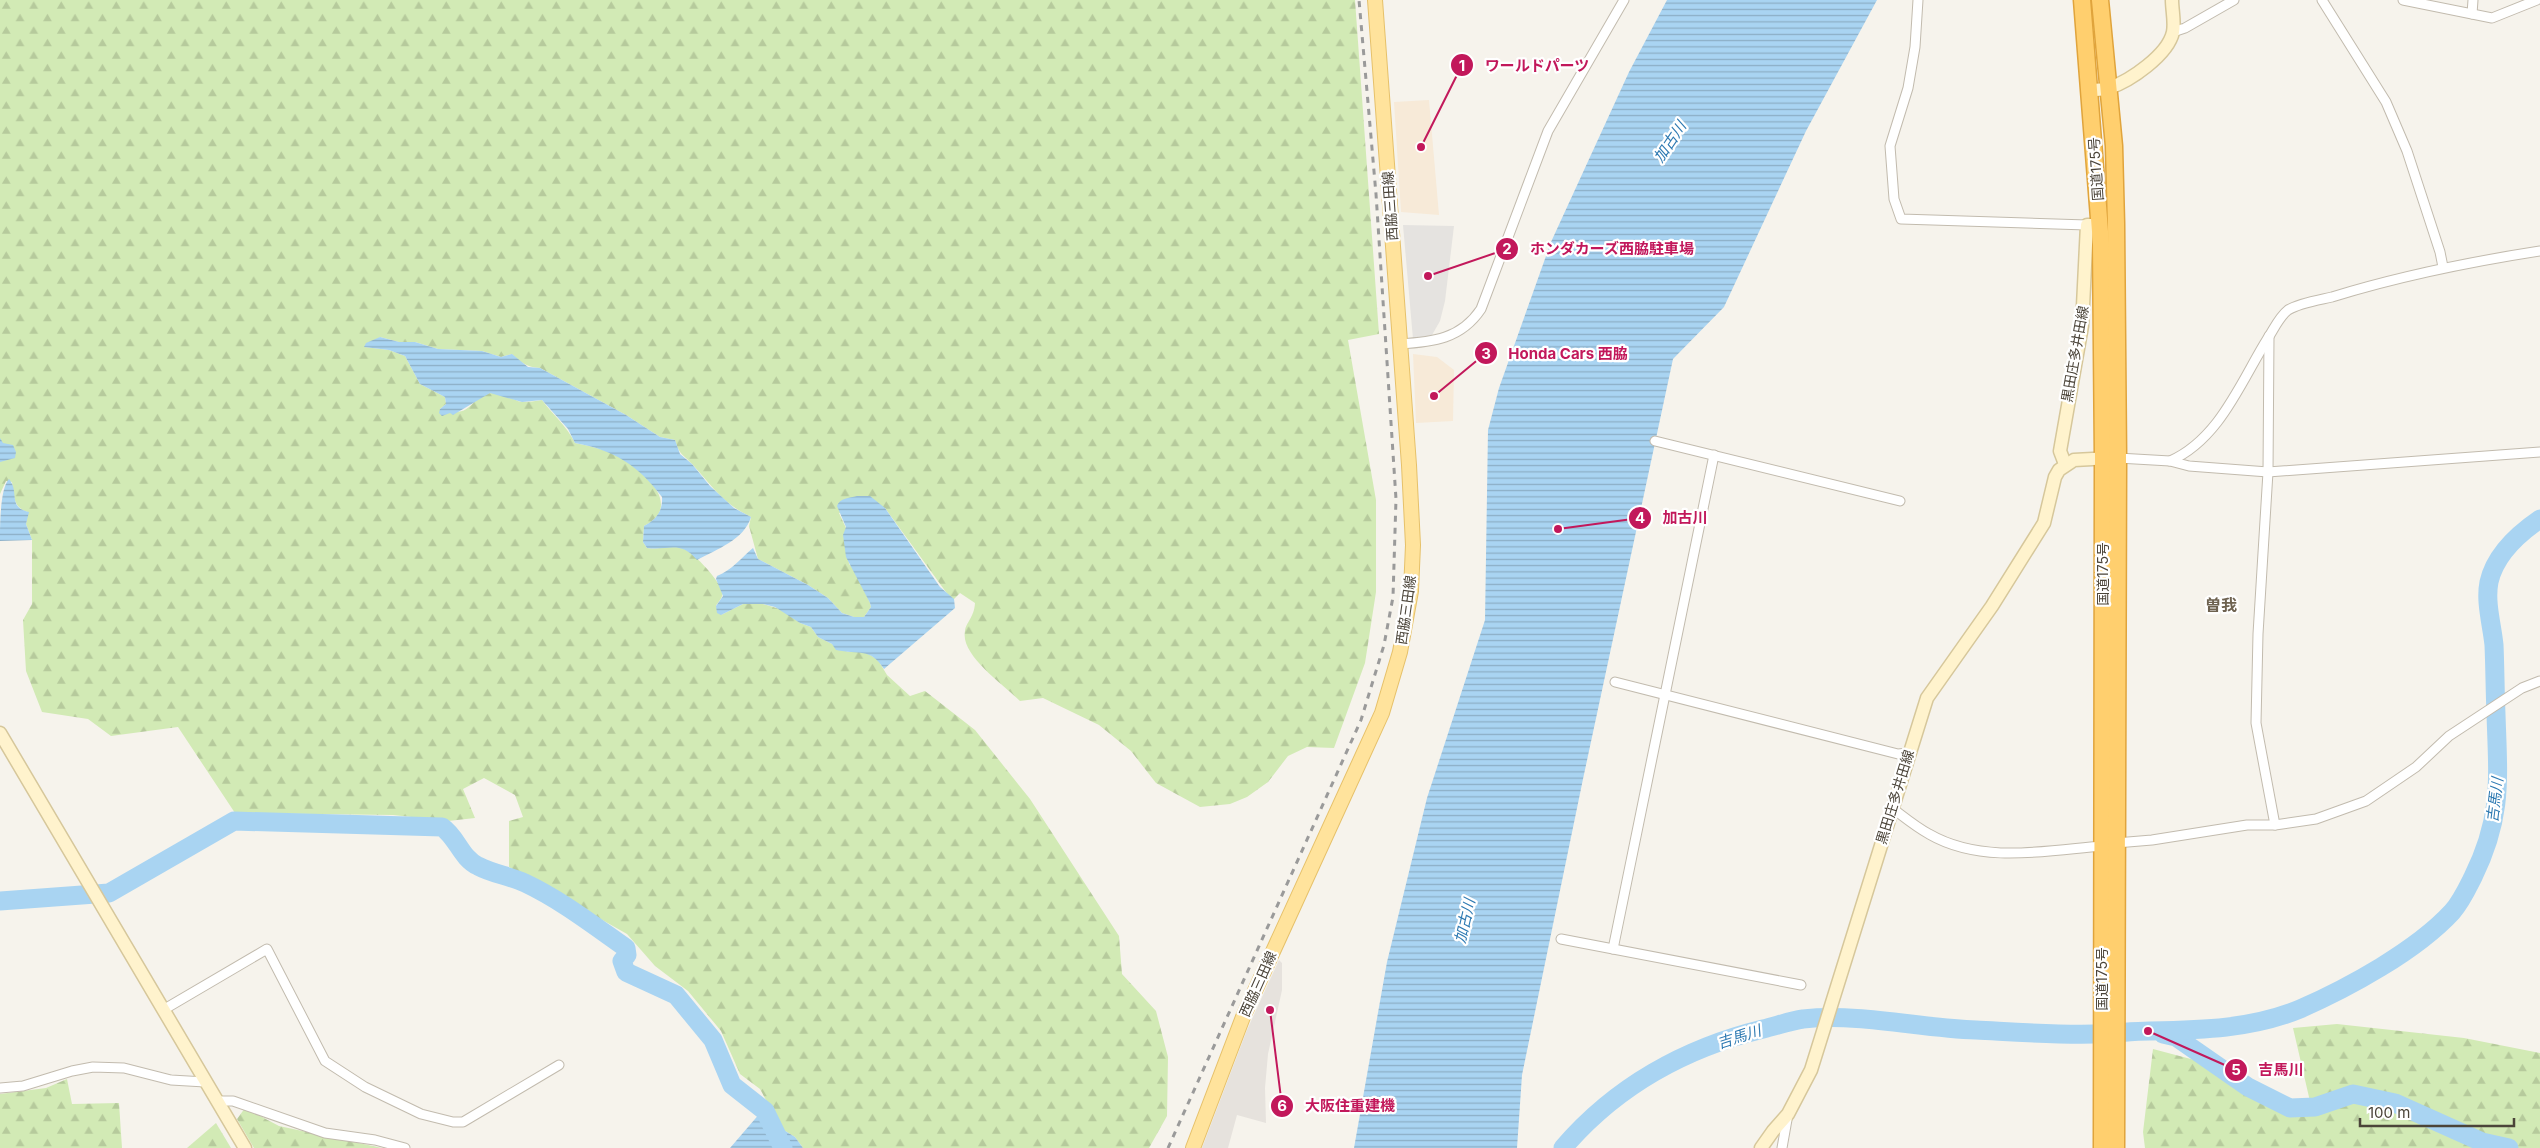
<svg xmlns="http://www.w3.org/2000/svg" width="2540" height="1148" font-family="Inter,'Noto Sans JP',sans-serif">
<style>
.commercial{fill:#f7ead8}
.industrial{fill:#e6e2dd}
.forest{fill:url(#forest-firs)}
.parking{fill:#e5e3e0}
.water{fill:url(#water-rules)}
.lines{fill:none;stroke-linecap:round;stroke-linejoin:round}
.river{stroke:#a9d4f2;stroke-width:19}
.street-casing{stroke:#c2bbae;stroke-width:11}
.secondary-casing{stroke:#d6c79b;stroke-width:15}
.primary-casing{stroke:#e6c16a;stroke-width:16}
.highway-casing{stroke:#e0a43c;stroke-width:19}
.street{stroke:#fff;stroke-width:9}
.secondary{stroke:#fff3cd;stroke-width:12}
.primary{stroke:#ffe39c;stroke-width:14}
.highway{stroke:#ffcf6e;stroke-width:16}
.rail{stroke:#9a9a9a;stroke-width:3;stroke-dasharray:6 6;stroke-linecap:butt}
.labels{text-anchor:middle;stroke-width:4.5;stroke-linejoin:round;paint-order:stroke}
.street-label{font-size:14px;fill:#4b4439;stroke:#fff}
.water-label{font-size:15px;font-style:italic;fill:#2e7ab2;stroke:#fff}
.quarter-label{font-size:16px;font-weight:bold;fill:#6e6250;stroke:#fff}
.leader{fill:none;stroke:#c2185b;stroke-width:2}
.callout-dot{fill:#c2185b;stroke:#fff;stroke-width:2}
.mark-label{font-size:15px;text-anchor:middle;font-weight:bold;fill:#fff}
.callout-label{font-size:15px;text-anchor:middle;font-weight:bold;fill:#c2185b;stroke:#fff;stroke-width:4.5;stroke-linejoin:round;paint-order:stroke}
</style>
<defs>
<pattern id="forest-firs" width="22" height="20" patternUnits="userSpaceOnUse" patternTransform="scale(1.25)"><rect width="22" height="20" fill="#d2eab5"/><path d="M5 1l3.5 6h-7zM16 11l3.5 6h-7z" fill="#b6ca9c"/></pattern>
<pattern id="water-rules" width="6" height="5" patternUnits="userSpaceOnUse" patternTransform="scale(1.25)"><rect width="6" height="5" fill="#a9d4f2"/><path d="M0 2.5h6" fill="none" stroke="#8caec5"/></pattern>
</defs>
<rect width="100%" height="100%" fill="#f6f3ec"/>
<!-- commercial -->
<g class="commercial">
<path d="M1429,100L1439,215L1401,212L1394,102Z"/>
<path d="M1413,354L1437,357L1454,370L1453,421L1416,423Z"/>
</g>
<!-- industrial -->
<path class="industrial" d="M1279,960L1282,963V990L1268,1054L1265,1088L1266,1123L1237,1115L1228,1148H1202L1247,1030Z"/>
<!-- forest -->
<g class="forest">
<path d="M0,0H1355L1379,334L1348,340L1376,500V592L1365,663L1334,748L1307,747L1288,756L1268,782L1247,797L1230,804L1200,807L1156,783L1131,751L1099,725L1043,698L1020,701C1003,684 960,655 965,631C966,622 974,618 975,603L960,593L954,599H951L885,508L839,513L846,528L849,564L855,570L870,603L871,607L864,617H854L842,613L828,598L808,585L758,559L749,526L751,517C722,503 713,487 693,465C682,453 680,456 675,440L660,437L626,415L540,368C527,367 521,363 512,354L501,357L482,351L438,349L415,342H399L380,337L365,347L389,350L405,356L420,384L445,397L446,404L440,409C474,421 470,394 492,393C503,392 512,400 522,402C528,402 536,401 542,400C553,415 567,426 575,443C590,446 608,450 622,458C646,472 683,507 644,526L643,542L647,548C658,550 668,545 679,547C690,548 720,580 722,592C724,597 718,602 716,606L721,615L743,604H763L783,610L800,623L811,627L818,637L848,652L864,651L878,660L887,675L910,696L925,691L975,730L1030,799L1119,936L1122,974L1156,1011L1168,1057L1167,1116L1149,1148H803L795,1137L782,1129L760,1089L740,1074L721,1031L688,991L655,966L627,934L509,867V821L523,817L515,795L484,778L463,789L475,818L448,821L393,815L235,813L178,727L111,736L88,719L42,712L26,671L23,620L32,604V540L26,524L28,512C13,508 14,496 12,482L6,481L0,494Z"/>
<path d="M2337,1024L2464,1038L2540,1053V1148H2145L2143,1132L2153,1049L2221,1067L2267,1097L2312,1110L2293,1028Z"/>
<path d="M67,1079L72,1104L119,1103L122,1148H0V1094L46,1088Z"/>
<path d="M245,1108L279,1126L382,1148H254L237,1119Z"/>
<path d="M216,1123L231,1148H187Z"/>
</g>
<!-- parking -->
<path class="parking" d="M1403,225L1454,226L1445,301L1440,321L1432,335L1413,339Z"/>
<!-- water -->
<g class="water">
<path d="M1667,0H1877L1806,131L1724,307L1673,359L1583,779L1522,1075L1517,1148H1354L1387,962L1427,798L1485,620L1488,430L1499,388L1551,242L1629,72Z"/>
<path d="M380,337L399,342H415L438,349L482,351L501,357L512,354L528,367L540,368L626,415L660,437L675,440L680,454L692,464L710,486L734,508L751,517C744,540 717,549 697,560C680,540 669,551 647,548L643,542L644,526C656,520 663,511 662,497C638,465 614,450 575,443L568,429L542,400L522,402L490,393L453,415L450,413L442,416L439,413L440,409L446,404L445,397L420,384L405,356L389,350L364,347L366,343Z"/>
<path d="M0,438L3,443L13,445L16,452L15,458L0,462Z"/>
<path d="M9,479C20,492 7,507 29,512L26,524L32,540L0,541C0,526 0,488 9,479Z"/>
<path d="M857,496H870L885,508L940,587L954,599L955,608L884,669C870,647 859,655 836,650L832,644L818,637L811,627L800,623L775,607L763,604H743L721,615L717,613L716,606L723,596L716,579L717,576C732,570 741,558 753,548L758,559L808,585L828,598L842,613L854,617H864L871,607L870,603L846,557L843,535L846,527L837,506C840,498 849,498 857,496Z"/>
<path d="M767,1105L782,1129L795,1137L803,1148H730Z"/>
</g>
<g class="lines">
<!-- river -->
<g class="river">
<path d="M0,901L109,893L234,821L442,827C457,837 461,858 478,866C493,874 510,876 525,883C561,900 593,925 626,948L627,955L622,961L626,972L676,995L713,1040L732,1085L765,1111L783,1148"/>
<path d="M2163,1034L2176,1037L2248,1087L2290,1108L2315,1107L2353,1094L2395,1103L2482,1142L2509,1148"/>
<path d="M1563,1148C1615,1087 1685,1048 1763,1029C1776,1026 1790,1021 1803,1019C1861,1013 1919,1028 1976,1030C2015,1032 2055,1035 2094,1034C2113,1034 2131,1031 2150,1031C2201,1030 2252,1029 2300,1009C2348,988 2416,951 2452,912C2461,902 2467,889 2473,877C2503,816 2498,779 2496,714C2495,691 2495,668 2494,645C2492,625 2485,602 2489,582C2495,555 2518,534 2540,519"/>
</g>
<defs>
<g id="street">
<path d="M1918,0L1915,47L1908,88L1890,146L1894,199L1901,219L2087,225"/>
<path d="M2322,0L2386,102L2407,151L2440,252L2443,267"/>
<path d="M2403,0L2492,18L2537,0"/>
<path d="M2472,14L2473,0"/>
<path d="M2173,32L2185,28L2234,0"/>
<path d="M2269,336L2268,472L2258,634L2256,723L2275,825"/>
<path d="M1399,344C1433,342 1461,339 1481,309L1548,131L1624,0"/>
<path d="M1655,441L1900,501"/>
<path d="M2118,458L2170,461L2189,466L2268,472L2540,452"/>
<path d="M2170,461C2220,439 2241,381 2268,338C2274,329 2279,317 2288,310C2299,303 2319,300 2332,297C2400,276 2469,262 2540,251"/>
<path d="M1615,682L1898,754L1908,753"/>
<path d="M1892,808C1904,817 1916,827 1929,834C1981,864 2045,851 2101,846"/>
<path d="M2116,843L2152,840L2247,825H2275L2316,819L2366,801L2416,767L2449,736L2522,688L2540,681"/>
<path d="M1561,939L1801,985"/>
<path d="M1613,949L1714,455"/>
<path d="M163,1010L267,949L325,1061L365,1087L421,1114L453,1122H463L559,1065"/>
<path d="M0,1088L23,1086L72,1071L93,1067L124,1068L171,1080L205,1082"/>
<path d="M217,1101H233L325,1133L375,1140L405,1148"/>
<path d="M1782,1148L1788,1114"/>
</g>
<g id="secondary">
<path d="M2090,90C2096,90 2103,90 2109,88C2130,81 2168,55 2173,32C2175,22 2172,10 2172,0"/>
<path d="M2065,464L2060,451L2082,326L2087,225H2100"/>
<path d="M0,733L245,1148"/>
<path d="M1761,1148L1773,1131L1788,1114L1811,1070L1927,698L1992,606L2044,523L2055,477L2059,470L2074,460L2111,458"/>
</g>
<path id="primary" d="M1193,1148L1243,1017L1382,713L1400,652L1411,591L1413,545L1409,465L1375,0"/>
<g id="highway">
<path d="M2082,0L2101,244L2103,458L2102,1148"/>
<path d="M2100,0L2114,146L2116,224L2118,458L2116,1148"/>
</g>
</defs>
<!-- street casing -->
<use href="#street" class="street-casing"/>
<!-- secondary casing -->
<use href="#secondary" class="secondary-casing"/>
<!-- primary casing -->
<use href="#primary" class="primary-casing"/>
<!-- highway casing -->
<use href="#highway" class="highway-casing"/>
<!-- street -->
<use href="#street" class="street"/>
<!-- secondary -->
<use href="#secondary" class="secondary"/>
<!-- primary -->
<use href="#primary" class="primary"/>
<!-- highway -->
<use href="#highway" class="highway"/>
<!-- rail -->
<path class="rail" d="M1168,1148L1361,720L1384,645L1393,597L1396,499L1376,194L1359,0"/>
</g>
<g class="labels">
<!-- street labels -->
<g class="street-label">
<text transform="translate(2096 169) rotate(-94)" y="5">国道175号</text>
<text transform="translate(1390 206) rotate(-94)" y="5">西脇三田線</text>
<text transform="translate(2075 354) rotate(-80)" y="5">黒田庄多井田線</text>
<text transform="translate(2103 574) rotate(-90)" y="5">国道175号</text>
<text transform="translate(1406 610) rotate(-82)" y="5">西脇三田線</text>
<text transform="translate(1895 797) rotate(-73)" y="5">黒田庄多井田線</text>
<text transform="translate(2102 979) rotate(-90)" y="5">国道175号</text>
<text transform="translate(1258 984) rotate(-66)" y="5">西脇三田線</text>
</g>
<!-- water labels -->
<g class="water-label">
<text transform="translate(1670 142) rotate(-56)" y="5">加古川</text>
<text transform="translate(2495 800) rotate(-83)" y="5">吉馬川</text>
<text transform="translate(1465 921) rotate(-77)" y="5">加古川</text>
<text transform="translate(1739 1037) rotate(-18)" y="5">吉馬川</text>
</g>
<!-- quarter labels -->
<g class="quarter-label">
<text x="2221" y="611">曽我</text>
</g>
</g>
<!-- callouts -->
<path class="leader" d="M1421 147L1462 65M1428 276L1507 249M1434 396L1486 353M1558 529L1640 518M2148 1031L2236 1070M1270 1010L1282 1106"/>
<g class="callout-dot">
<circle cx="1421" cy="147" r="5"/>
<circle cx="1428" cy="276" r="5"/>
<circle cx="1434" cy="396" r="5"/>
<circle cx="1558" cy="529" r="5"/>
<circle cx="2148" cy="1031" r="5"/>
<circle cx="1270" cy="1010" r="5"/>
<circle cx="1462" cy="65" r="12"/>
<circle cx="1507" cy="249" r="12"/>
<circle cx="1486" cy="353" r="12"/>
<circle cx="1640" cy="518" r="12"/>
<circle cx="2236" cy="1070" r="12"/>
<circle cx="1282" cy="1106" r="12"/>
</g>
<g class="mark-label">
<text x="1462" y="71">1</text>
<text x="1507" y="254">2</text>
<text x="1486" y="359">3</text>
<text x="1640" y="523">4</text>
<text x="2236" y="1075">5</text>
<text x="1282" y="1111">6</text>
</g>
<g class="callout-label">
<text x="1537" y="71">ワールドパーツ</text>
<text x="1612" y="254">ホンダカーズ西脇駐車場</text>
<text x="1568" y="359">Honda Cars 西脇</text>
<text x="1685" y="523">加古川</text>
<text x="2281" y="1075">吉馬川</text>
<text x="1350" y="1111">大阪住重建機</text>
</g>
<!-- scale -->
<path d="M2360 1118v8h154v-8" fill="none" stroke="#4b4439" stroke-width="2.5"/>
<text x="2368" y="1118" font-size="15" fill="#4b4439" stroke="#ffffff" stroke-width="4" paint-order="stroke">100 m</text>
</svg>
